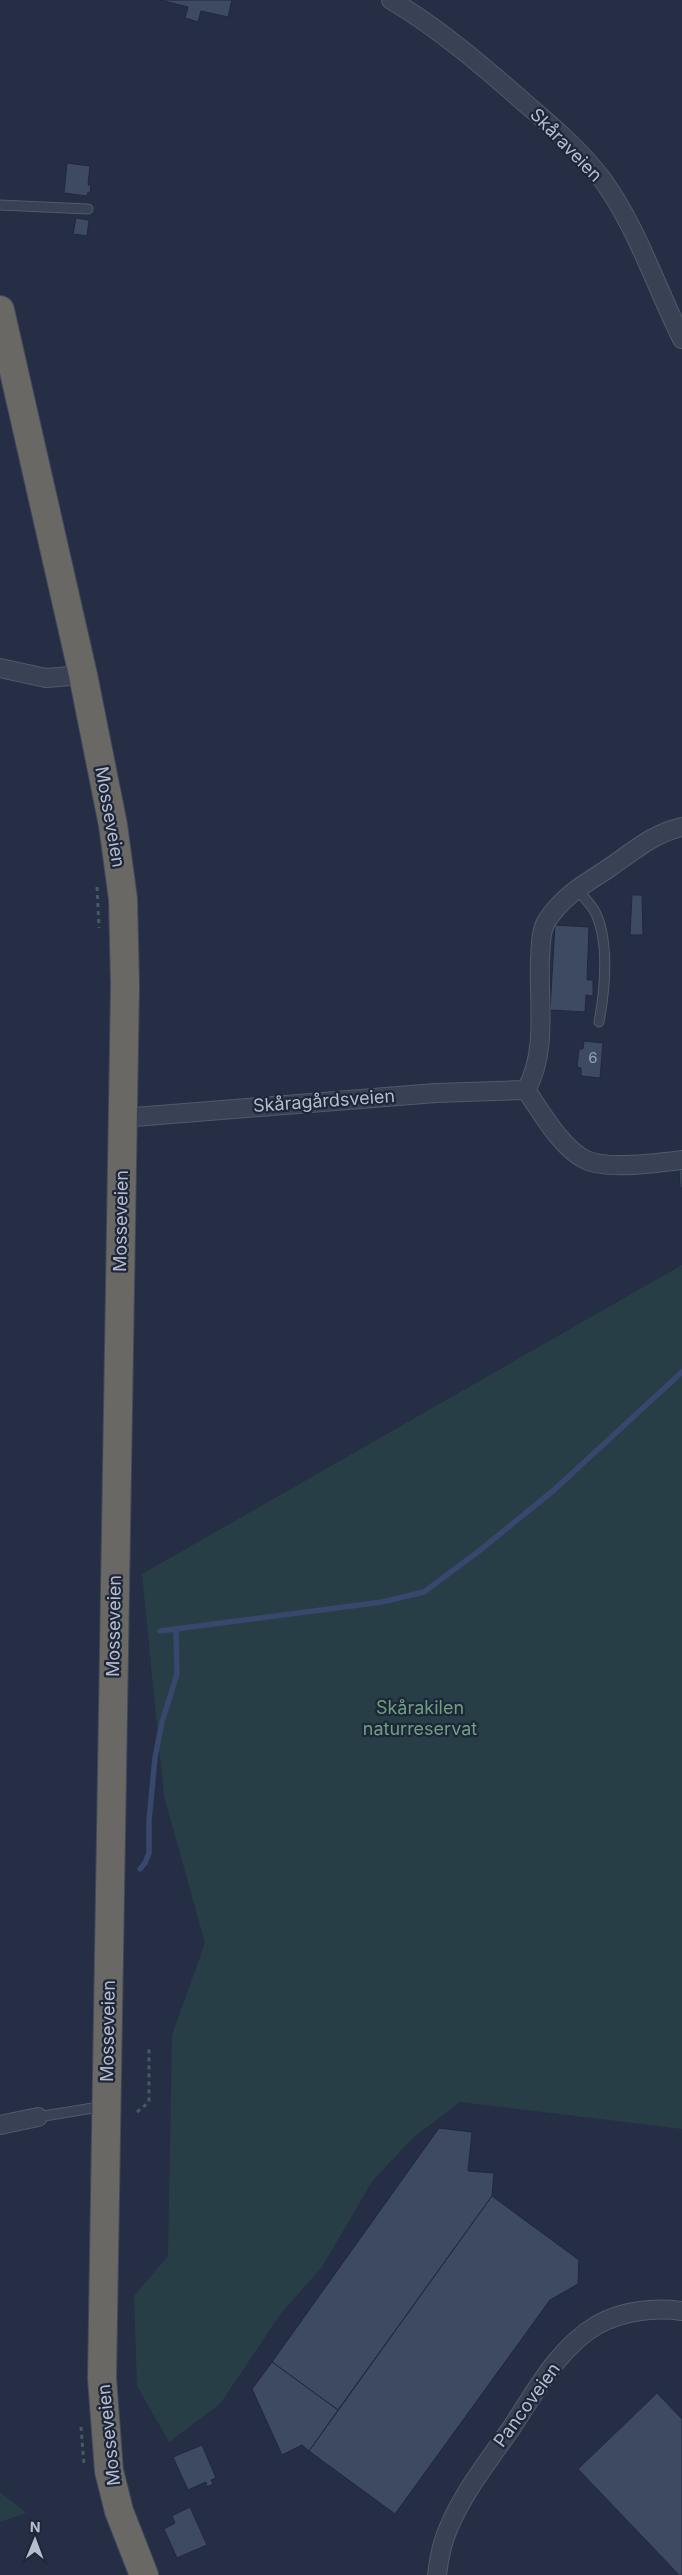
<svg xmlns="http://www.w3.org/2000/svg" width="682" height="2575" font-family="Inter,sans-serif">
<style>
.green{fill:#273e46}
.lines{fill:none;stroke-linecap:round;stroke-linejoin:round}
.stream{stroke:#37476d;stroke-width:5.5}
.building{fill:#3e4962;stroke:#20283c}
.service-casing{stroke:#52596b;stroke-width:11}
.minor-casing{stroke:#52596b;stroke-width:20}
.trunk-casing{stroke:#41495c;stroke-width:30}
.path{stroke:#455b62;stroke-width:3;stroke-dasharray:4 4;stroke-linecap:butt}
.service{stroke:#394154;stroke-width:9}
.minor{stroke:#394154;stroke-width:18}
.trunk{stroke:#696865;stroke-width:28}
.labels{text-anchor:middle;stroke-width:4.5;stroke-linejoin:round;paint-order:stroke}
.number-label{font-size:15px;fill:#99a0b3}
.street-label{font-size:18px;fill:#b7bdce;stroke:#1e263a}
.park-label{font-size:18px;fill:#6ca17e;stroke:#1e263a}
</style>
<rect width="100%" height="100%" fill="#252e45"/>
<!-- green -->
<g class="green">
<path d="M682,1265V2129L460,2102L414,2137L373,2180L322,2267L282,2312L220,2404L169,2442L137,2386L134,2296L168,2256L172,2035L205,1943L164,1796L142,1574Z"/>
<path d="M0,2492L26,2513L0,2522Z"/>
</g>
<g class="lines">
<!-- stream -->
<g class="stream">
<path d="M160,1631L382,1602L424,1592L479,1551L554,1490L682,1372"/>
<path d="M140,1869L145,1863L149,1853V1820L155,1758L162,1722L177,1674L176,1631"/>
</g>
</g>
<!-- building -->
<g class="building">
<path d="M160,0H232L228,17L201,11L198,22L185,18L188,7Z"/>
<path d="M67,163L90,166L88,185H91L90,193L88,192L87,196L64,193Z"/>
<path d="M76,218L89,220L87,236L73,234Z"/>
<path d="M632,895H642L643,935H630Z"/>
<path d="M555,925L589,927L587,980H593V996L586,995L585,1012L550,1010Z"/>
<path d="M584,1041L603,1043L600,1078L581,1076V1068L577,1067L579,1049H583Z"/>
<path d="M679,1168H682V1188H680Z"/>
<path d="M439,2128L472,2132L468,2171L494,2173L492,2196L338,2410L272,2362Z"/>
<path d="M492,2196L579,2260L578,2284L550,2300L395,2514L309,2451Z"/>
<path d="M272,2362L338,2410L309,2451L302,2445L282,2455L252,2389Z"/>
<path d="M657,2393L682,2419V2575H679L578,2469Z"/>
<path d="M202,2445L216,2478L211,2480L213,2484L207,2487L206,2482L188,2490L173,2457Z"/>
<path d="M190,2507L207,2545L177,2558L164,2529L175,2523L172,2516Z"/>
</g>
<g class="lines">
<defs>
<g id="service">
<path d="M0,205L88,209"/>
<path d="M576,889C582,895 589,902 594,910C610,939 605,990 599,1022"/>
<path d="M38,2117L105,2106"/>
</g>
<g id="minor">
<path d="M391,0C440,29 484,67 526,104C553,127 581,151 602,179C637,227 656,287 682,339"/>
<path d="M0,668L46,678L83,675"/>
<path d="M526,1090C541,1112 562,1149 586,1160C607,1170 659,1163 682,1160"/>
<path d="M122,1118L436,1093L526,1090C548,1052 538,1001 540,959C541,946 540,930 548,919C564,895 586,883 609,868C631,853 655,832 682,827"/>
<path d="M0,2125L38,2117"/>
<path d="M437,2575C439,2558 442,2542 449,2527C464,2491 490,2459 512,2427C536,2391 558,2348 597,2325C622,2311 654,2307 682,2311"/>
</g>
<path id="trunk" d="M0,310L83,675L113,825L123,899L125,985L102,2378L109,2471L119,2511L144,2575"/>
</defs>
<!-- service casing -->
<use href="#service" class="service-casing"/>
<!-- minor casing -->
<use href="#minor" class="minor-casing"/>
<!-- trunk casing -->
<use href="#trunk" class="trunk-casing"/>
<!-- path -->
<g class="path">
<path d="M97,887L99,928"/>
<path d="M137,2112L149,2102V2046"/>
<path d="M81,2427L84,2465"/>
</g>
<!-- service -->
<use href="#service" class="service"/>
<!-- minor -->
<use href="#minor" class="minor"/>
<!-- trunk -->
<use href="#trunk" class="trunk"/>
</g>
<g class="labels">
<!-- number labels -->
<g class="number-label">
<text x="593" y="1063">6</text>
</g>
<!-- street labels -->
<g class="street-label">
<text transform="translate(566 145) rotate(46)" y="6">Skåraveien</text>
<text transform="translate(110 817) rotate(80)" y="6">Mosseveien</text>
<text transform="translate(324 1101) rotate(-4)" y="6">Skåragårdsveien</text>
<text transform="translate(121 1221) rotate(-89)" y="6">Mosseveien</text>
<text transform="translate(114 1626) rotate(-89)" y="6">Mosseveien</text>
<text transform="translate(108 2031) rotate(-89)" y="6">Mosseveien</text>
<text transform="translate(527 2405) rotate(-54)" y="6">Pancoveien</text>
<text transform="translate(109 2435) rotate(-96)" y="6">Mosseveien</text>
</g>
<!-- park labels -->
<g class="park-label">
<text x="420" y="1714">Skårakilen<tspan x="420" dy="21">naturreservat</tspan></text>
</g>
</g>
<!-- north arrow -->
<g transform="translate(35 2540) rotate(1)" stroke="#1e263a" stroke-width="4" paint-order="stroke">
<path d="M0-4L9 19L0 12L-9 19Z" fill="#b7bdce"/>
<text y="-8" font-size="14" font-weight="bold" text-anchor="middle" fill="#b7bdce">N</text>
</g>
</svg>
